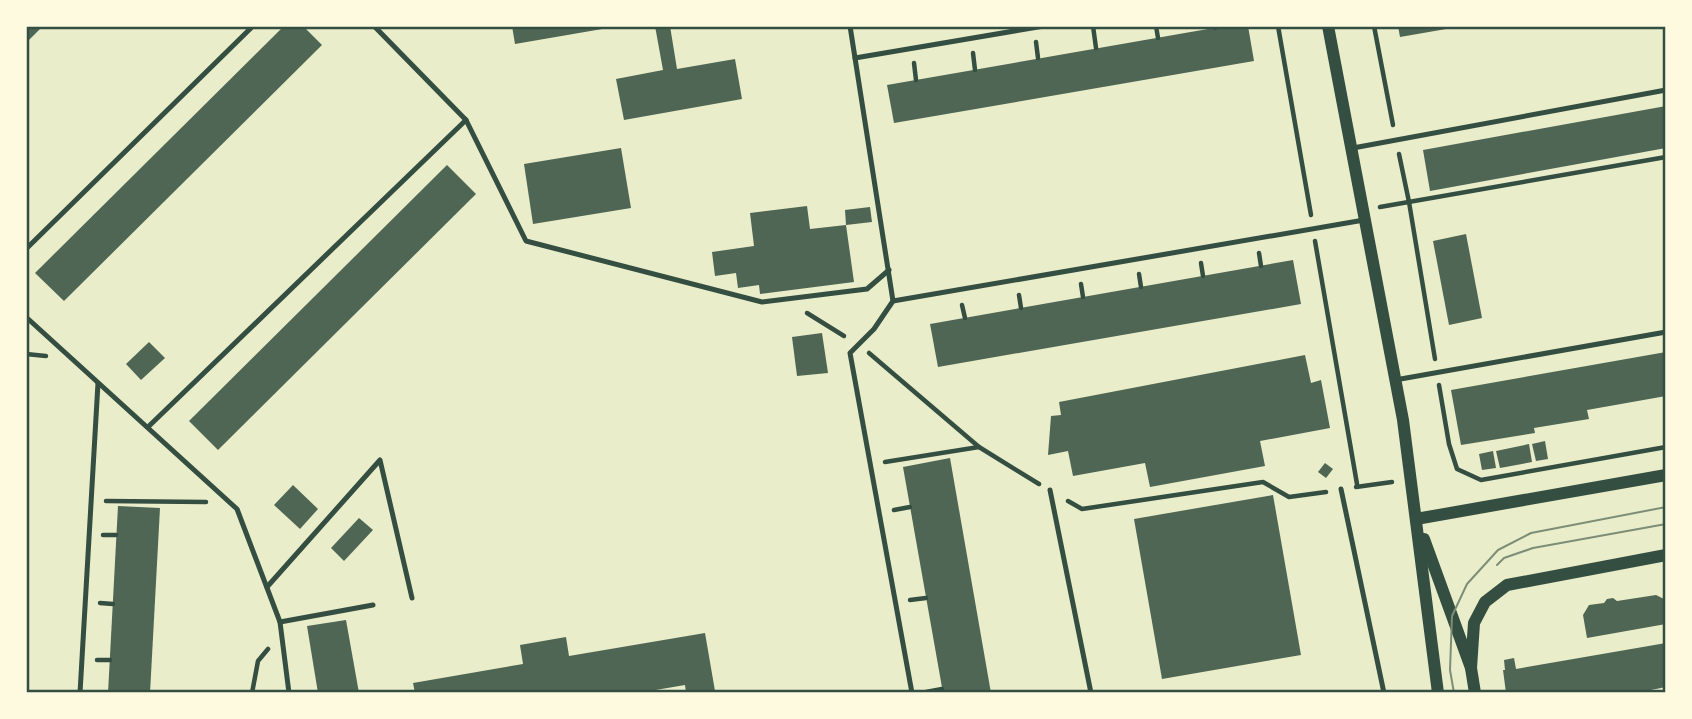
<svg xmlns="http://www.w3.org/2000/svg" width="1692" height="719" font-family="Arial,sans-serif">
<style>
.building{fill:#4f6655}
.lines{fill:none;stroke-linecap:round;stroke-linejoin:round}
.path{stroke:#344e41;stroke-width:4.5}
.service{stroke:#344e41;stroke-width:5}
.tertiary{stroke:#344e41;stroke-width:12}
.tram{stroke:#7c8e77;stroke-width:2}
.neatline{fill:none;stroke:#344e41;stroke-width:2.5}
</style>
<rect width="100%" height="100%" fill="#e9edc9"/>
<!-- building -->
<g class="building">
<path d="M26,26H43L26,43Z"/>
<path d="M284,26H303L322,45L64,301L35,273Z"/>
<path d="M512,26H608V28L515,44Z"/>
<path d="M655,26H670L677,69L735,59L742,99L624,120L616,79L663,70Z"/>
<path d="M1225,26H1248L1254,61L894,123L887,85Z"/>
<path d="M1398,26H1451L1452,28L1400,37Z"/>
<path d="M1666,106V148L1430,191L1423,150Z"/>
<path d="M621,148L631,208L533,224L524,164Z"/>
<path d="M447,165L476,194L218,450L189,421Z"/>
<path d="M807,206L810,229L846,225L854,282L760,294L759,285L738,288L736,273L715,276L712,252L754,246L750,213Z"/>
<path d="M870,207L872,222L846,225L845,210Z"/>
<path d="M1466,234L1482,318L1449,325L1433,241Z"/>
<path d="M1293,260L1301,304L938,367L930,324Z"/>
<path d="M822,333L828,373L797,376L792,337Z"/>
<path d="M149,342L165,358L141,380L126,364Z"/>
<path d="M1666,352V396L1587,410L1589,419L1534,428L1535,433L1461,445L1451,390Z"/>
<path d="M1305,355L1311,383L1321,380L1330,428L1260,441L1265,466L1150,487L1145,463L1073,476L1068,451L1048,455L1051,416L1061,415L1059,402Z"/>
<path d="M1545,441L1548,459L1536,461L1532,444Z"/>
<path d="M1529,444L1532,462L1500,468L1496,451Z"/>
<path d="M1493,451L1496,468L1482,470L1479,454Z"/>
<path d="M950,458L991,693H943L903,467Z"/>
<path d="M1325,463L1333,469L1326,478L1318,472Z"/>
<path d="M293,485L318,509L300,529L274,505Z"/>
<path d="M1273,495L1301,655L1162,679L1134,519Z"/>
<path d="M118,506L160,508L150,693H108Z"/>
<path d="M359,518L373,530L344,561L331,548Z"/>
<path d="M1656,595L1664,599L1666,624L1587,638L1583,615L1589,605L1604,603L1607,599L1613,598L1617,601Z"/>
<path d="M346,620L359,693H318L307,626Z"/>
<path d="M705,633L715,691L686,693L685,685L638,693H415L413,683L523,664L520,645L566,637L569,656Z"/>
<path d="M1666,643V687L1636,693H1506L1503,670H1505L1504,660L1514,658L1516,669Z"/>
</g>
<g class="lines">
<!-- path -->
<g class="path">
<path d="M1093,26L1096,48"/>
<path d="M1156,26L1158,38"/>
<path d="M1215,26V28"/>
<path d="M1278,26L1311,215"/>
<path d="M1374,26L1393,125"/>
<path d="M1036,42L1038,58"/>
<path d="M973,53L975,70"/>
<path d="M914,63L916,80"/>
<path d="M1399,154L1409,202L1435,359"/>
<path d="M1380,207L1666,157"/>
<path d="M1315,241L1357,484"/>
<path d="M1259,253L1261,266"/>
<path d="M1201,263L1203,276"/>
<path d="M1139,274L1141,287"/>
<path d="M1081,284L1083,297"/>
<path d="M1019,295L1021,308"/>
<path d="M962,305L965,318"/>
<path d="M807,313L844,336"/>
<path d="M869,353L979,447"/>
<path d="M26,354L46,356"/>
<path d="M1439,385L1449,444L1457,469L1481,480L1666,447"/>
<path d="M885,462L979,447L1039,484"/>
<path d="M1356,487L1392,482"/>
<path d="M106,501L206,502"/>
<path d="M1068,501L1082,509L1263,482L1289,497L1326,492"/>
<path d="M894,510L910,507"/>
<path d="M103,535H116"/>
<path d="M910,600L926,598"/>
<path d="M100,603L113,604"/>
<path d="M97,660H110"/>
<path d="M926,692L942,689"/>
<path d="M252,693L258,661L268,649"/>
</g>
<!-- service -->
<g class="service">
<path d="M374,26L466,120L526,241L762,302L867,289L889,270"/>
<path d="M850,26L893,301L874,329L850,353L912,693"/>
<path d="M855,58L1044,26"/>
<path d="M1353,148L1666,90"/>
<path d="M26,249L253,26"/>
<path d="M893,301L1364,220"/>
<path d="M26,317L237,509L280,622L289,693"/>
<path d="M1395,380L1666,332"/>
<path d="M148,427L466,120"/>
<path d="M1341,489L1384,693"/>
<path d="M1050,490L1091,693"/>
<path d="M267,587L380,460L412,598"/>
<path d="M280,622L373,605"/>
<path d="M80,693L98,383"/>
</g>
<!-- tertiary -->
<g class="tertiary">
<path d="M1328,26L1403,420L1438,693"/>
<path d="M1416,519L1666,475"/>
<path d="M1424,539L1471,668L1475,693"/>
<path d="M1471,668L1474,623L1485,602L1507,585L1666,555"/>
</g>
<!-- tram -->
<g class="tram">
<path d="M1497,565L1504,558L1533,548L1666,524"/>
<path d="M1454,693L1450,670L1452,616L1467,584L1498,550L1531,533L1666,507"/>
</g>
</g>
<!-- border -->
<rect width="1692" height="719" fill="none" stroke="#fefae0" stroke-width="56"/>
<rect x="28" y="28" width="1636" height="663" class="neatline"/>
</svg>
